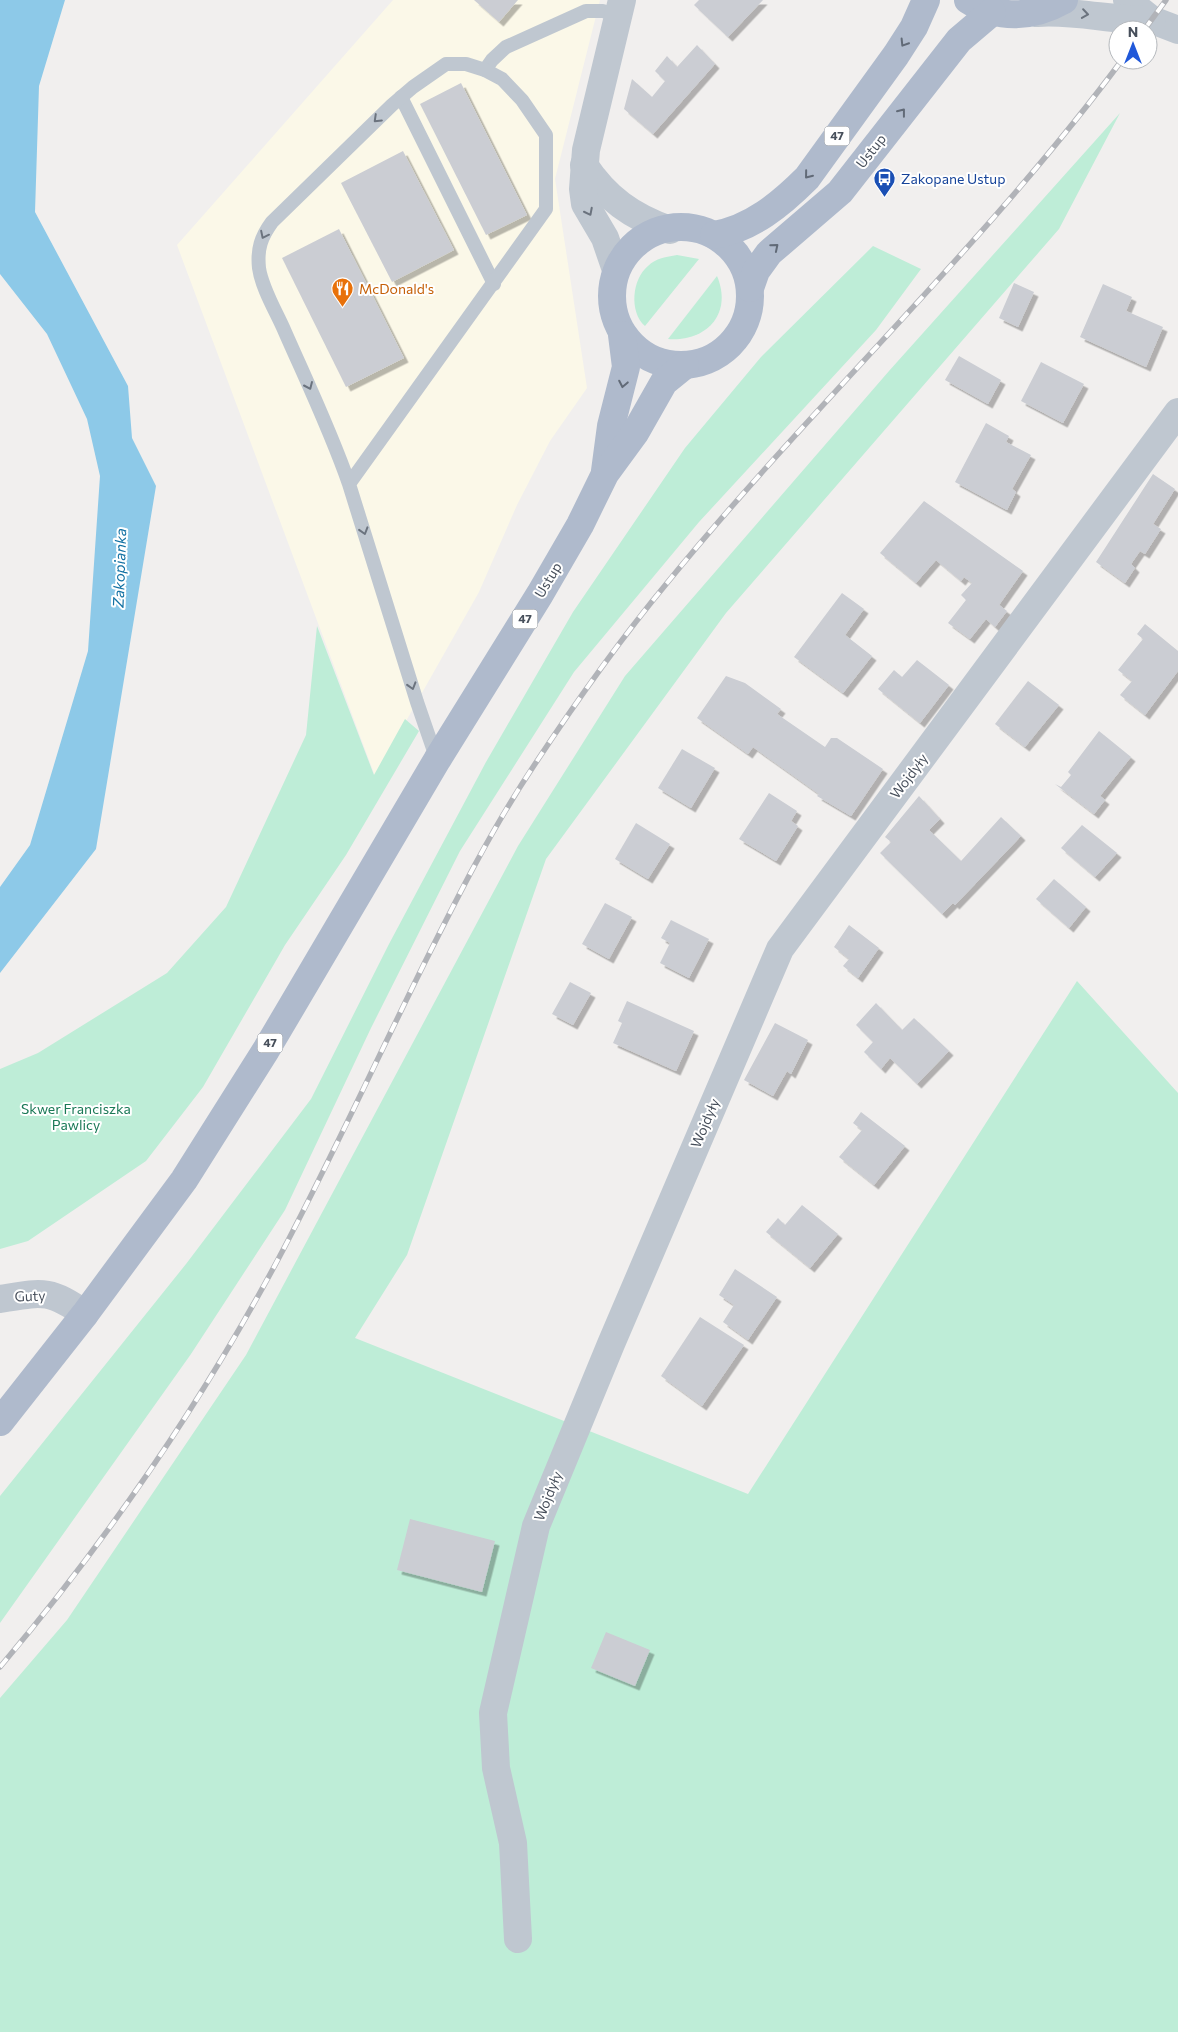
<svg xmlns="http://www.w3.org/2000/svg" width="1178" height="2032" font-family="Commissioner,sans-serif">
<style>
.commercial{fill:#fbf8e8}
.green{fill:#beedd7}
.water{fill:#8dc9e8}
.building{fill:#cbcdd3;filter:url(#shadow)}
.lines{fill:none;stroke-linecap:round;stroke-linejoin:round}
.service{stroke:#bfc7d0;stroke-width:14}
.minor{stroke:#bfc7d0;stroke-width:28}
.tertiary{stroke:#bfc7d0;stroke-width:28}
.primary{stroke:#afbacc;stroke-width:28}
.rail-casing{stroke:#b1b3b8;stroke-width:5.5}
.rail{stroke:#fff;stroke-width:4;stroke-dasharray:11;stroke-linecap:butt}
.oneway{stroke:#6b737e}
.oneway2{stroke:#616a77}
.labels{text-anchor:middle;stroke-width:4;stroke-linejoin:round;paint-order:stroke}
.shield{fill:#fff;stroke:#7e848c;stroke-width:1}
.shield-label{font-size:12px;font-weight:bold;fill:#474f5b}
.street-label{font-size:14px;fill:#474f5b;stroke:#fff}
.transit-label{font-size:14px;fill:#164399;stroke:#fff;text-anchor:start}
.food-label{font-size:14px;fill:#c56008;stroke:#fff;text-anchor:start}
.park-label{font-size:14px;fill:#1b7957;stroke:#fff}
.water-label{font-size:15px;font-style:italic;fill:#1271a3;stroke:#fff}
</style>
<defs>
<filter id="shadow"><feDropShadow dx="4.5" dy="4.5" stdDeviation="0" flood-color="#0004"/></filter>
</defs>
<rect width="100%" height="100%" fill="#f1efee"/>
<!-- commercial -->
<path class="commercial" d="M393,0H600L555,179L587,388L550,441L517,505L479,592L375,776L177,245Z"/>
<!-- green -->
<g class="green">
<path d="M1120,113L1059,229L726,613L546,859L407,1255L355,1338L748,1494L1077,981L1178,1093V2032H0V1698L67,1620L246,1355L518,846L625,676L889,371Z"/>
<path d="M873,246L921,269L876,330L699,522L574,672L460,851L371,1028L285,1210L191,1354L0,1623V1496L186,1264L311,1099L389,944L486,762L573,612L685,448L761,357Z"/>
<path d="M677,255L699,259L645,326C629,312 632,279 648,266C656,258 666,257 677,255Z"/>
<path d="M717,276C733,314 706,342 668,339Z"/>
<path d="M317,626L374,775L405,719L419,731L346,855L285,945L203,1087L146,1161L28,1241L0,1249V1069L38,1053L167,973L226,907L306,735Z"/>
</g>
<!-- water -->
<path class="water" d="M0,0H65L39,86L35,212L128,386L132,438L156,486L96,849L0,973V887L30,845L88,651L100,476L87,419L47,334L0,274Z"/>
<!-- building -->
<g class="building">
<path d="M474,0H518L499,22Z"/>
<path d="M699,0H763L728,37L694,5Z"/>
<path d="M697,45L715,64L653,134L624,109L632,79L652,97L665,81L655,71L667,56L677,67Z"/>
<path d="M461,83L527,215L486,235L420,104Z"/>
<path d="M403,151L454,250L392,282L341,183Z"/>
<path d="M339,229L404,358L346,387L282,258Z"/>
<path d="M1014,283L1034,292L1018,327L999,318Z"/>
<path d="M1103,284L1132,297L1126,311L1163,327L1146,367L1080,337Z"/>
<path d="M959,356L1001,380L988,404L945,380Z"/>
<path d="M1041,362L1084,384L1063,423L1021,401Z"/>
<path d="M986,423L1009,436L1006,442L1031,455L1012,489L1016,492L1007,510L955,482Z"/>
<path d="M1153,474L1175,489L1153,524L1161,529L1145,554L1140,551L1131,564L1135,568L1125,583L1096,562Z"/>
<path d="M924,501L1023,571L999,605L1007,611L995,627L986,619L970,639L948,623L966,600L961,595L972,583L964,577L961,581L936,560L916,583L880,553Z"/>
<path d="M842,593L864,609L845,635L872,656L843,693L794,657Z"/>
<path d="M1145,624L1178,651V671L1145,715L1120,695L1132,681L1118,670L1143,639L1137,634Z"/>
<path d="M917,660L949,685L920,723L878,689L894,670L902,677Z"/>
<path d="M726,676L745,683L781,709L777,714L825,747L831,738H837L883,769L851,816L817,796L819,794L753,747L748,754L697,718Z"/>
<path d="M1028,681L1059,705L1025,747L995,724Z"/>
<path d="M1099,731L1131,757L1100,796L1105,800L1094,814L1055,784L1061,787L1071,775L1068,772Z"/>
<path d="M682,749L715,768L691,808L658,788Z"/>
<path d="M769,793L797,811L791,821L798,826L776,861L739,839Z"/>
<path d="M919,796L940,819L929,830L961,861L1001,817L1021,836L955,905L953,903L942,914L880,853L891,842L885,837Z"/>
<path d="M636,823L670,844L648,879L615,859Z"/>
<path d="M1082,825L1117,853L1095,877L1061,848Z"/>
<path d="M1054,879L1086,907L1069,928L1036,899Z"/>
<path d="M605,903L632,917L609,959L582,944Z"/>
<path d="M671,920L709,939L689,978L660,963L670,943L661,938Z"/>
<path d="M849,925L879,948L858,978L843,966L849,959L834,947Z"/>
<path d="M570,982L591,993L573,1025L552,1014Z"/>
<path d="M627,1001L694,1031L676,1071L613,1043L622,1023L618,1021Z"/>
<path d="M876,1003L902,1030L914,1018L949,1051L917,1084L890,1058L881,1069L864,1052L873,1042L856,1025Z"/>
<path d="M775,1023L808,1040L791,1074L787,1071L773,1096L744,1080Z"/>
<path d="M861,1112L905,1146L874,1185L839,1157L862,1130L853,1123Z"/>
<path d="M802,1205L838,1234L810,1268L766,1232L778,1218L785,1225Z"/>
<path d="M735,1269L777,1297L748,1340L723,1322L734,1305L719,1295Z"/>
<path d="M700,1317L744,1345L702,1406L661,1376Z"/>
<path d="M410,1519L495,1541L482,1592L397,1570Z"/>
<path d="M606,1632L650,1650L635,1686L591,1668Z"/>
</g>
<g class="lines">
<!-- service -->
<g class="service">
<path d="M485,70L492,60L506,47L586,11H603L617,16"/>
<path d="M401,97L494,284"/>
<path d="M349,484L546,209V135L522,100L502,79L485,70L466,64H446L413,87L392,105L272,222C261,237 257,249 259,268C262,289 277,313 285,332C307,382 331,432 349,484L417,702L437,760"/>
</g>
<!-- minor -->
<g class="minor">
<path d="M584,165C606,198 632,217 670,230"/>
<path d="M616,270L605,238L585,204L583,189L586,150L622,0"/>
<path d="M0,1299C43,1292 49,1289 85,1314"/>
<path d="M518,1939L513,1843L496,1768L493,1713L536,1526L611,1344L780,949L1178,412"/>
</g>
<!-- tertiary -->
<g class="tertiary">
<path d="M1127,0L1152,20L1178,30"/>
<path d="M1037,13C1076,10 1113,21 1152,20"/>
</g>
<!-- primary -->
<g class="primary">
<path d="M968,0C999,20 1032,18 1064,0"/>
<circle cx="681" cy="296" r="69"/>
<path d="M714,235C751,229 781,204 807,178L896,55L914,27L926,0"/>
<path d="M750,288L756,271L769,253L840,192L959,40L992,12"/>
<path d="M605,471L611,426L626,367L622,335"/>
<path d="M0,1422L85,1314L184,1180L266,1050L437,760L540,594L580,525L605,474L635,433L664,382L685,365"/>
</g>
<defs>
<g id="rail">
<path d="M1144,30L1166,0"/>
<path d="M0,1667C109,1538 204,1400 283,1250C332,1157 376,1061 423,966C457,898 491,830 533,767C575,703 619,641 667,583C813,404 984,246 1122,60"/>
</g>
</defs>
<!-- rail casing -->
<use href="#rail" class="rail-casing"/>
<!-- rail -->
<use href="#rail" class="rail"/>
</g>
<!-- one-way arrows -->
<defs><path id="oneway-chevron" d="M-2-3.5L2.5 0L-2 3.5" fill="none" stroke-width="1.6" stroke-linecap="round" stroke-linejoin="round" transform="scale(1.25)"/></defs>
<g class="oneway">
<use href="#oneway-chevron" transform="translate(1085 14) rotate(8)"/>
<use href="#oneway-chevron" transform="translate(377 119) rotate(136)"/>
<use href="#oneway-chevron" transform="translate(589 212) rotate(63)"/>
<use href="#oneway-chevron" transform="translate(264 235) rotate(116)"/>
<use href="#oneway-chevron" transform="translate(309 386) rotate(66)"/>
<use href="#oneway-chevron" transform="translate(364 531) rotate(73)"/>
<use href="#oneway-chevron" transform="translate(412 686) rotate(73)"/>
</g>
<g class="oneway2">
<use href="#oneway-chevron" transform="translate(904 43) rotate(122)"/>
<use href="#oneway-chevron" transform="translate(902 112) rotate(-52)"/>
<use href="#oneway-chevron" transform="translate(808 175) rotate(129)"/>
<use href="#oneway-chevron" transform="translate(775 247) rotate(-40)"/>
<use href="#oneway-chevron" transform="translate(623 384) rotate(101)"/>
</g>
<!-- icons -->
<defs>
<symbol id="bus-pin" viewBox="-11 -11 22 30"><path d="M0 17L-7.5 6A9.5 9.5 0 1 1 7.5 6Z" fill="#1a4fb4" stroke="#fff"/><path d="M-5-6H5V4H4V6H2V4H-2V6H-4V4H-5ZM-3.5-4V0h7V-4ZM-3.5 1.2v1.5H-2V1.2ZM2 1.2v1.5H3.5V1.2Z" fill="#fff"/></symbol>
<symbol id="restaurant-pin" viewBox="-11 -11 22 30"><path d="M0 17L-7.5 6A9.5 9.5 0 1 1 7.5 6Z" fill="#e8710a" stroke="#fff"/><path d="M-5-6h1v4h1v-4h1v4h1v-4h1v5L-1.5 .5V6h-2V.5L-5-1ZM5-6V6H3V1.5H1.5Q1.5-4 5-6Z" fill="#fff"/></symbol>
</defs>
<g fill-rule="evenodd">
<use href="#bus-pin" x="872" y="166" width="25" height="34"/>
<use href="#restaurant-pin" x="330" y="276" width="25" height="34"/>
</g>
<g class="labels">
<!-- shield labels -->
<g class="shield">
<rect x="824.5" y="126.5" width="25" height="19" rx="4"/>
<rect x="512.5" y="609.5" width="25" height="19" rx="4"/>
<rect x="257.5" y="1033.5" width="25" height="19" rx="4"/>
</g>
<g class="shield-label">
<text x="837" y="140">47</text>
<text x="525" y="623">47</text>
<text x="270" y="1047">47</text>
</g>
<!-- street labels -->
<g class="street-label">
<text transform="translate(871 151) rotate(-52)" y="5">Ustup</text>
<text transform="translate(548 580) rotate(-59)" y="5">Ustup</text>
<text transform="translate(909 776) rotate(-53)" y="5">Wojdyły</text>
<text transform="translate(705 1123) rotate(-67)" y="5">Wojdyły</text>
<text transform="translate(30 1296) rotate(-2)" y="5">Guty</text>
<text transform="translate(548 1496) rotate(-68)" y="5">Wojdyły</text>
</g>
<!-- transit labels -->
<g class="transit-label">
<text x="901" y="184">Zakopane Ustup</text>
</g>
<!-- food labels -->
<g class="food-label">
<text x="359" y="294">McDonald's</text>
</g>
<!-- park labels -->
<g class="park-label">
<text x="76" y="1114">Skwer Franciszka<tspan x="76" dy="16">Pawlicy</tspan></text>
</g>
<!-- water labels -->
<g class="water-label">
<text transform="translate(120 568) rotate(-88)" y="5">Zakopianka</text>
</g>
</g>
<!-- north arrow -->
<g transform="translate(1133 45)"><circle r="24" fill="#ffffff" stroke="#b5b9bd"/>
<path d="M0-4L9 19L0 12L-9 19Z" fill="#2058d9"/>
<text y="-8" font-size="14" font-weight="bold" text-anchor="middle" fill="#474f5b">N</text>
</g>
</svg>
